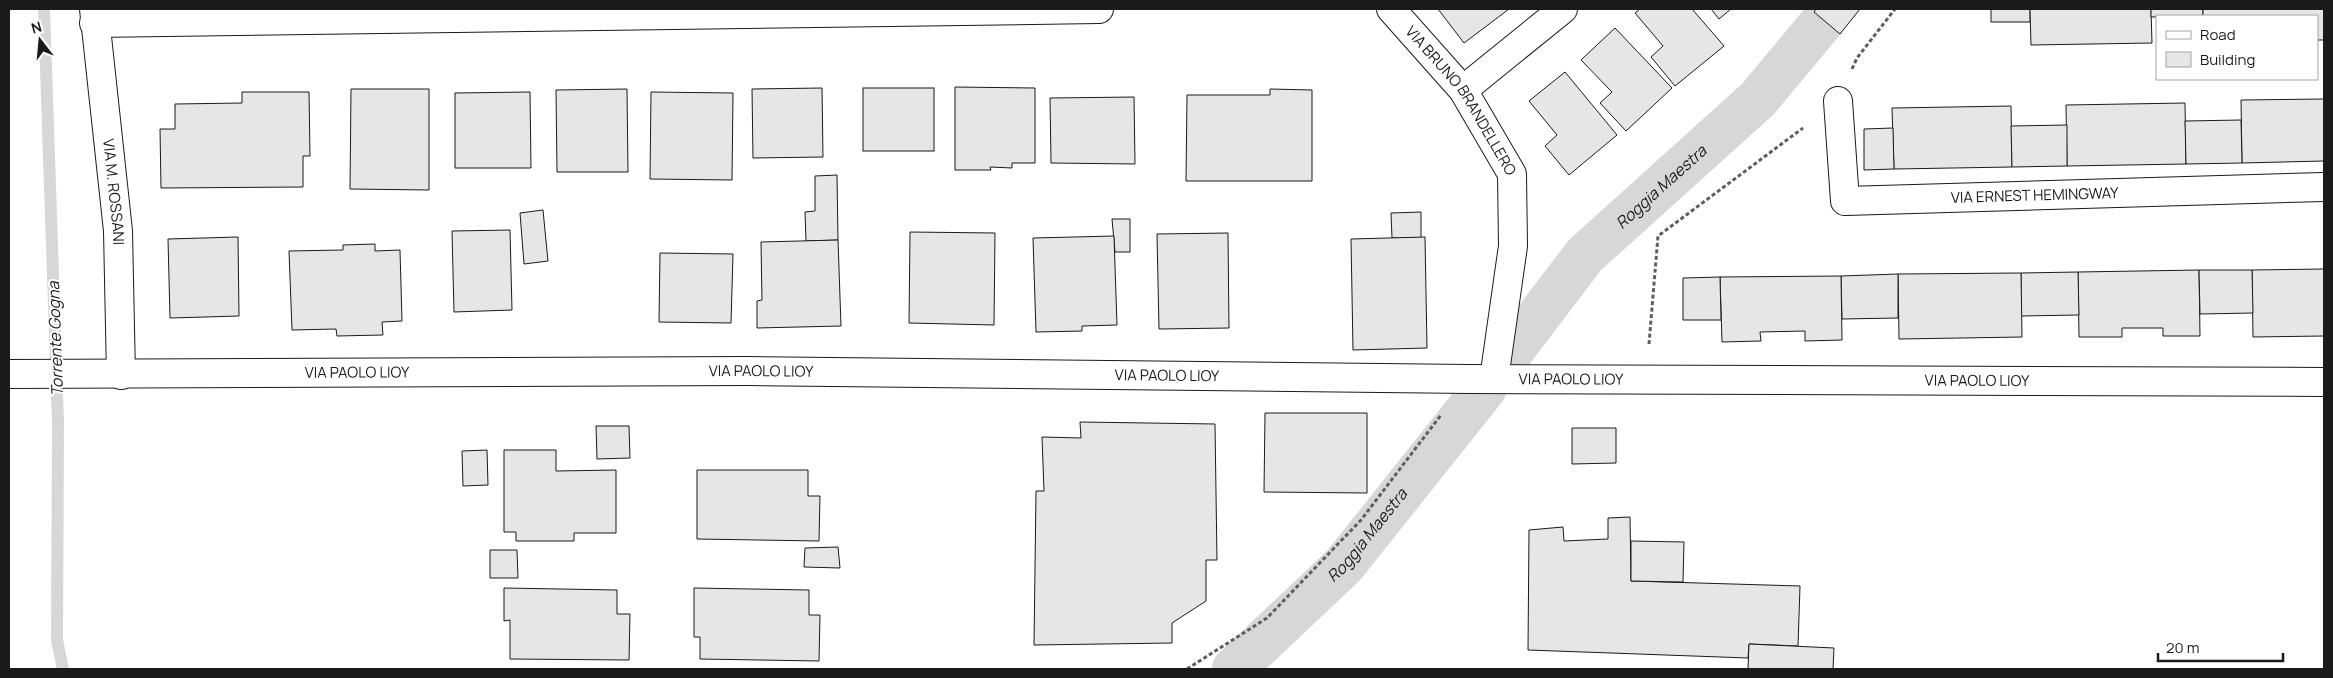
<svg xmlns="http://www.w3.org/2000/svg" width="2333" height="678" font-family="Manrope,sans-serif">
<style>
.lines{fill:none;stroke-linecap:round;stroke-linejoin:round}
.stream{stroke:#d7d7d7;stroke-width:12}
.canal{stroke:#d7d7d7;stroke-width:44}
.building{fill:#e6e6e6;stroke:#1a1a1a}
.street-casing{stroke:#1a1a1a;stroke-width:30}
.path{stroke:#5f5f5f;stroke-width:3;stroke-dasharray:4 2.5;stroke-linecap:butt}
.street{stroke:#fff;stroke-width:28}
.labels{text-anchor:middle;stroke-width:4;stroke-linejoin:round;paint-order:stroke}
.street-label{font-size:15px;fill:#1a1a1a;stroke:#fff}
.water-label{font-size:16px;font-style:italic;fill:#1a1a1a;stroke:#fff}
</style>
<rect width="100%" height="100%" fill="#fff"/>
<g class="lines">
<!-- stream -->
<path class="stream" d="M44,9L58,423L57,640L63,669"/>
<!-- canal -->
<g class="canal">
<path id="s1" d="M1505,360L1585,255L1758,99L1823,21"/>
<path id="s2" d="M1234,669L1344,565L1485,388"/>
</g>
</g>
<!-- building -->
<g class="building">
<path d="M1438,9H1509L1464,43Z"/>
<path d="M1640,9H1692L1724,46L1675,86L1651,57L1663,46L1635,13Z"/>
<path d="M1711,9H1731L1719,19Z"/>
<path d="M1816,9H1860L1840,34L1814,12Z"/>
<rect x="1991" y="9" width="39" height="13"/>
<path d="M2030,9H2151L2152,43L2031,45Z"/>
<path d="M2151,9H2203V16L2151,17Z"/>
<path d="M2203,9H2324V40H2317V16H2203Z"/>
<path d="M1615,28L1672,88L1626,131L1600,103L1612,92L1581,60Z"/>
<path d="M1565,72L1617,135L1569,175L1545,146L1557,135L1529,101Z"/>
<path d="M955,87L1035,88V163H1012V168L990,167L991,170H955Z"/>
<path d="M822,88L823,157L753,158L752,89Z"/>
<rect x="863" y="88" width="71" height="63"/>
<path d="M351,89H429V190L350,189Z"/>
<path d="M627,89L628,172H557L556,90Z"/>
<path d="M1270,89L1312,90V181H1186L1187,95H1270Z"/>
<path d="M242,92H309L310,156H303V187L161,188L160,129H175V104L242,103Z"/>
<path d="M530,92L531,168H455V93Z"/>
<path d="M651,92L733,93L732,180L650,179Z"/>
<path d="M1134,97L1135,164L1051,163L1050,98Z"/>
<path d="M2324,99V161L2242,163L2241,100Z"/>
<path d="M2185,103L2186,164L2067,166L2066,105Z"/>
<path d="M2011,106L2012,167L1894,169L1892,108Z"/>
<path d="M2241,120L2242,163L2186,164L2185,121Z"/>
<path d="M2067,125V166L2012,167L2011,126Z"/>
<path d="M1893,128L1894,169L1864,170V129Z"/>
<path d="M837,175L838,240L806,241L805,212L815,211V176Z"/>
<path d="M543,210L548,261L524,264L520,213Z"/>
<path d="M1421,212V238H1392L1391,213Z"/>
<path d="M1112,219H1130V252H1115Z"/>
<path d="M510,230L512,310L454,312L452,231Z"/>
<path d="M910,232L995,233L994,325L909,323Z"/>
<path d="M1228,233L1229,328L1159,329L1157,234Z"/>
<path d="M1114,236L1117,325L1082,326V331L1036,332L1033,238Z"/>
<path d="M238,237L239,316L170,318L168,239Z"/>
<path d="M1425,237L1427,348L1353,350L1351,239Z"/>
<path d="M838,240L841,326L757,328V301L762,300L761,242Z"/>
<path d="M375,244V251L400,250L402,321L382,322L383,335L337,336L336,329L292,330L289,251L343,250V245Z"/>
<path d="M660,253L733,254L731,323L659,322Z"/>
<path d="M2324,269V336L2253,337L2252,270Z"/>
<path d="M2199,270L2200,336H2163V328H2122V337H2079L2078,272Z"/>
<path d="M2199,270H2252L2253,313L2200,314Z"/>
<path d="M2078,272L2079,315L2021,316V273Z"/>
<path d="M2021,273L2022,337L1899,339L1898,274Z"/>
<path d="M1898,274V318L1842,319L1841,276Z"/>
<path d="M1841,276L1842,340L1805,341V331L1760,332L1761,341L1722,342L1720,277Z"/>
<path d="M1720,277L1721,320H1683V278Z"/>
<path d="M1265,413H1367V493L1264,492Z"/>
<path d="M1080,422L1215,424L1217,560H1206V601L1172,623V643L1034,645L1036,491H1044L1042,437L1081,438Z"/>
<path d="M596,426H629L630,458L597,459Z"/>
<path d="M1572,428H1616V463L1572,464Z"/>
<path d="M487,450L488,485L463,486L462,451Z"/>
<path d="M504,450H556V471L616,470V533H574V541H516V532H504Z"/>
<path d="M697,470H808V496H820L819,541L697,539Z"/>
<path d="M1630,517L1631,581L1800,586L1798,646L1749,644L1748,658L1528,650L1529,530L1563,527L1564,541L1608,539V518Z"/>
<path d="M1631,541L1684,542L1683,582L1631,581Z"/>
<path d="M838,547L840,568L804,567L805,548Z"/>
<path d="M490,550H517L518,578H490Z"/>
<path d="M504,588L617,590V614H630L629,660L510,659V620L504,621Z"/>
<path d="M694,588L809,590V615H820L819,661L700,659V637H694Z"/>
<path d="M1749,644L1834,648L1833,669H1748Z"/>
</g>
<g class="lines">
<defs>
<g id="street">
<path id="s3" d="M94,9L118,231L121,375"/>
<path id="s4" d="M1391,9L1463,90L1512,174L1513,246L1494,379"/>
<path d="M94,23L1099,9"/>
<path d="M1463,90L1563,9"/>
<path id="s5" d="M1838,101L1845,201L2324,187"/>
<path id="s6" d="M9,374L748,371L1469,379L2324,382"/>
</g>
</defs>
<!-- street casing -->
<use href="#street" class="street-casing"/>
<!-- path -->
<g class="path">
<path d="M1852,69L1857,58L1895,9"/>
<path d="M1649,344L1658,236L1803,128"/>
<path d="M1187,669L1267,618L1361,520L1441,415"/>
</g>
<!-- street -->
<use href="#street" class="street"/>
</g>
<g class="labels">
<!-- street labels -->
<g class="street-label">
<text dy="5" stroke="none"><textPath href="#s4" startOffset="116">VIA BRUNO BRANDELLERO</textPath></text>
<text dy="5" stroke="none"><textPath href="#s3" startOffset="184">VIA M. ROSSANI</textPath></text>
<text dy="5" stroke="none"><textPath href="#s5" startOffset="290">VIA ERNEST HEMINGWAY</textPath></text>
<text dy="5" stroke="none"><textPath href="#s6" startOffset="752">VIA PAOLO LIOY</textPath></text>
<text dy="5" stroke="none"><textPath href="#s6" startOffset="348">VIA PAOLO LIOY</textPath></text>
<text dy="5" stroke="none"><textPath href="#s6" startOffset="1158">VIA PAOLO LIOY</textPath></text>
<text dy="5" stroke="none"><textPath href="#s6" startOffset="1562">VIA PAOLO LIOY</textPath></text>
<text dy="5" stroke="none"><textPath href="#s6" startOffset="1968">VIA PAOLO LIOY</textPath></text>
</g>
<!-- water labels -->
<g class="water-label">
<text dy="6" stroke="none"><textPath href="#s1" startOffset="234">Roggia Maestra</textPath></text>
<text transform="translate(55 339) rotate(-92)" y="6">Torrente Gogna</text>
<text dy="6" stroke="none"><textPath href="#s2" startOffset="189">Roggia Maestra</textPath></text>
</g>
</g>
<!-- border -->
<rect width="2333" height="678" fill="none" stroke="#1a1a1a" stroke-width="20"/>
<!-- legend -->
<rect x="2156" y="15" width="162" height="65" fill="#ffffff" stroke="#a3a3a3"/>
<rect x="2166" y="31" width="25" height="8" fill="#ffffff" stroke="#a3a3a3"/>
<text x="2200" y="40" font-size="15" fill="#1a1a1a">Road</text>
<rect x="2166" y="52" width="25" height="15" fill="#e6e6e6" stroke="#a3a3a3"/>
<text x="2200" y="65" font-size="15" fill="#1a1a1a">Building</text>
<!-- north arrow -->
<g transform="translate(40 40) rotate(344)" stroke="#ffffff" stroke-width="4" paint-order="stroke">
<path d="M0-4L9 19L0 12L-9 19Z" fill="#1a1a1a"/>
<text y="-8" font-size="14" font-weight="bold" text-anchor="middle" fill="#1a1a1a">N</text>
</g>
<!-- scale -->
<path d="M2158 653v8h125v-8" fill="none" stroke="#1a1a1a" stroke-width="2.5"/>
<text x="2166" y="653" font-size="15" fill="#1a1a1a" stroke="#ffffff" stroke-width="4" paint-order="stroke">20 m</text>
</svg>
